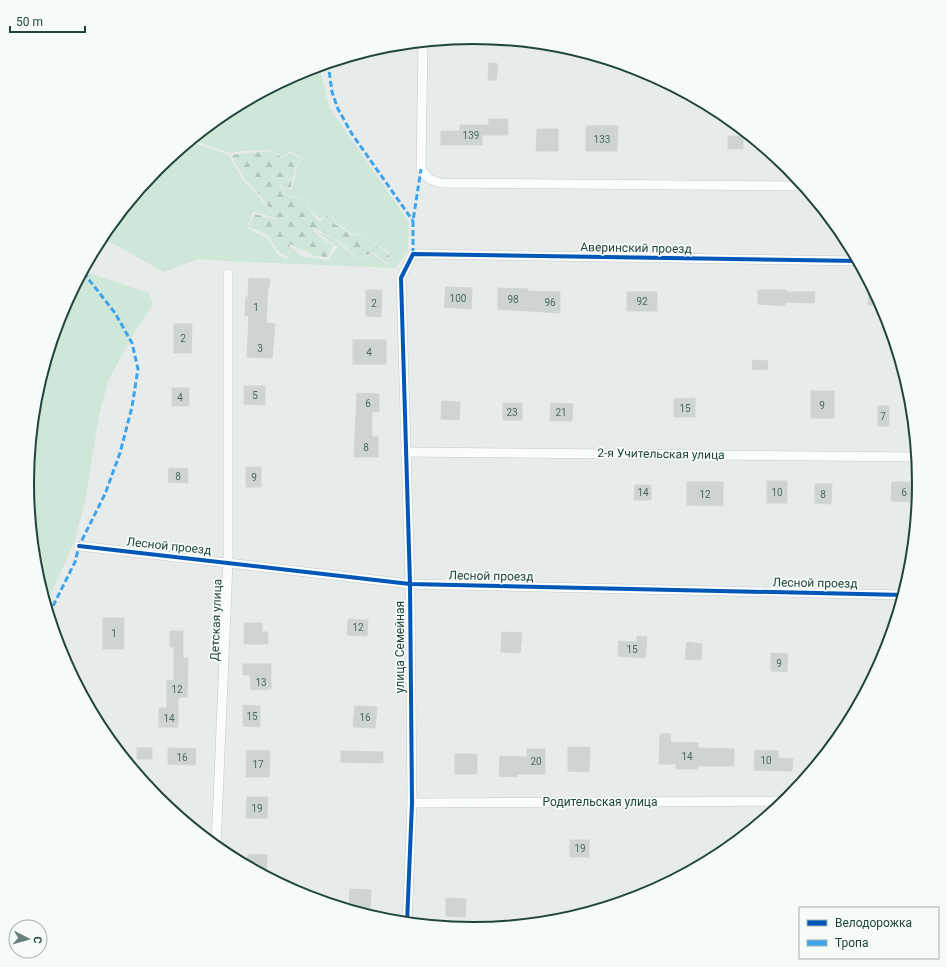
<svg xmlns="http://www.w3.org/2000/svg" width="947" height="967" font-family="Roboto,sans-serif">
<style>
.grass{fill:#cfe7d8}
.forest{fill:url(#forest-firs)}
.building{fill:#cdd4d2;stroke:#cfd5d3}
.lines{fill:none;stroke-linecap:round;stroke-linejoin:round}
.minor-casing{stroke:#c4c9c7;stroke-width:10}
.minor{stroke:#fbfcfc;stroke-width:9}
.quiet{stroke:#3ea4ec;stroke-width:3;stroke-dasharray:6 3;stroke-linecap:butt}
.cycleway-casing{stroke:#f6fbf9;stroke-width:6}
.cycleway{stroke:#0057b8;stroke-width:4}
.labels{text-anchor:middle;stroke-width:3.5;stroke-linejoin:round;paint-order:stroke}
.number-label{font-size:10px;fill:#4d6963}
.street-label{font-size:12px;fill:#21443d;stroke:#f6fbf9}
.rim{fill:none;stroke:#21443d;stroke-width:2}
</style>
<defs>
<pattern id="forest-firs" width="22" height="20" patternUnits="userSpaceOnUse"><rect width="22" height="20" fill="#cfe7d8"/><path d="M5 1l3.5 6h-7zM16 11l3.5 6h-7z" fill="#b1c7ba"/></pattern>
</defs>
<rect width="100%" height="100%" fill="#e7ecea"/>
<!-- grass -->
<g class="grass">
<path d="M321,66L320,70L329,107L409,222L408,251L395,268L226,261L198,259L164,272L101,237L158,168L190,142L229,155L242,179L259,197L276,218L253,212L247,228L267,238L272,244L277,254L287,260L290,247L304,258C311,256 320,260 328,260L337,247L316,231L333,238L357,259L372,254L389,265L395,264V263L385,249L374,244L362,235L353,234L336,223L330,212L321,219L311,212L306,200L292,196L287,197L281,186L291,190L296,173L297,165L303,158L290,151L283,157L271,150L242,151L230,153L192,140L226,112L303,71Z"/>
<path d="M83,271L149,293L153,305L136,330L109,379L99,415L85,501L75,540L67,559L46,603L36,570L27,483L36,396L61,312Z"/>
</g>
<!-- forest -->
<path class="forest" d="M270,151L283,158L290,153L302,159L296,165L290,189L278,184L287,197H292L305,200L311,213L320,222L330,212L335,224L352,235H361L373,244L384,250L395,263L389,264L373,253L357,258C341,242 334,236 313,228L318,236L333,245L328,257L315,256L290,244L287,257L277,250L272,241L266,234L249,227L254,214L277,220L261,196L244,178L231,155Z"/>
<!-- building -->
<g class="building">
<path d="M489,63L498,64L496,80H488Z"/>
<path d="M489,119H508V135H482V145H441V131H460V125H489Z"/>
<path d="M586,126H618L617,151H586Z"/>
<path d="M537,129H558V151H536Z"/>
<rect x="728" y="136" width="15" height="13"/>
<path d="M249,278L270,279L269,287H268L266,323L275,324L272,358L247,357L249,316H245L246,297H248Z"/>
<path d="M446,287L472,288L471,309L444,307Z"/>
<path d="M498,288L528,289V291L560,292V313L498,309Z"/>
<path d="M366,290H382L381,317L366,316Z"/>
<path d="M758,290H786V292H815L814,303L785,302V306L758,304Z"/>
<path d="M869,291H875L882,305H868Z"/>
<rect x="627" y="292" width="30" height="19"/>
<path d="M174,324H192L191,353H174Z"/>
<rect x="353" y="340" width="33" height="24"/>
<path d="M753,360L768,361L767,370L752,369Z"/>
<path d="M244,386H265V405L244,404Z"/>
<rect x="172" y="388" width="17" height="18"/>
<rect x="811" y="391" width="23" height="27"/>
<path d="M357,393L379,394V412H372V437H378V457H354Z"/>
<path d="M695,398V417H674V399Z"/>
<path d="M442,401L460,402L459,420L441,419Z"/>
<rect x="503" y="403" width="19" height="17"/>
<path d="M551,403L573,404L572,421H550Z"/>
<rect x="878" y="406" width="11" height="20"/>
<rect x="246" y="467" width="15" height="20"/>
<path d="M169,468L188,469V483L168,482Z"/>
<rect x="767" y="481" width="20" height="22"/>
<path d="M687,482H723V506L687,505Z"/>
<path d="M892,482H916V502L891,501Z"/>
<path d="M815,484H832L831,504L815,503Z"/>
<path d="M635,485H651V500H634Z"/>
<rect x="103" y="618" width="21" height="31"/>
<path d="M348,619L368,620L367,636L347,635Z"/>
<path d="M244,623H262V632H268V644H244Z"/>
<path d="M170,631H183V658H188L187,697H178V727H159V708H167V680L174,681V647H170Z"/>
<path d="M502,632L522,633L520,653L501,652Z"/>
<path d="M637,636L647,637L645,658L618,656L619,641L637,642Z"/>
<path d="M687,642L702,644L701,660L685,659Z"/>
<path d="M771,653L788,654L787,672L771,671Z"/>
<path d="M243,664H271V689L251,690L250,675H243Z"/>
<path d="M243,705L260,706V727L243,726Z"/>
<path d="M355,706L377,707L375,728L353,727Z"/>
<path d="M660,734H671L670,742L698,743V748L734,749V766H697V769H676V764H659Z"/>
<path d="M568,747H590L589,772L568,771Z"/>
<rect x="137" y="748" width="15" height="11"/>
<path d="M168,748L196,749L195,765L168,764Z"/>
<path d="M527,749H545V774H517V777L499,776L500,756L527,757Z"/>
<path d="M247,750L270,751L269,777H246Z"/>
<path d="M755,750L778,751V758L793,759L792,771L754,770Z"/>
<path d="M341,751L383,752V763L341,762Z"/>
<rect x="455" y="754" width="22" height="20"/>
<path d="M247,797H268L267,818H246Z"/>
<rect x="570" y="840" width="19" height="17"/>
<path d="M248,854L267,855L266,877L247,866Z"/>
<path d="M350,889L371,890L370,912H356L349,910Z"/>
<path d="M446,898L466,899L465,917L446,916Z"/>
</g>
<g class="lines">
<defs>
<g id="minor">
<path d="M423,42L421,169L429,179L441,183L804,186"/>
<path d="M405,452L917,457"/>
<path d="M79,546L410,584L904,595"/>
<path d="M412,803L788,801"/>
<path d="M216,847L228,563V274"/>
<path d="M407,923L412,803L410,584L401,278L413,254L859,261"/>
</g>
</defs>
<!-- minor casing -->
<use href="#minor" class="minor-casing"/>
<!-- minor -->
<use href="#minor" class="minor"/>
<!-- quiet -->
<g class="quiet">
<path d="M328,63L332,92L338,109L352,134L413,221"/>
<path d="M413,254V221L421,169"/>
<path d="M49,614L75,562L79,546L105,494L120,453L132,407L138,369L132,343L115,313L83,272"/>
</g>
<defs>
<g id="cycleway">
<path d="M79,546L410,584L904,595"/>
<path d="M407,923L412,803L410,584L401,278L413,254L859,261"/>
</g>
</defs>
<!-- cycleway casing -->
<use href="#cycleway" class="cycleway-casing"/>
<!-- cycleway -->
<use href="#cycleway" class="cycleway"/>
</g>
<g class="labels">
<!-- number labels -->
<g class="number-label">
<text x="471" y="139">139</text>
<text x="602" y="143">133</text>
<text x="458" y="302">100</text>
<text x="513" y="303">98</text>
<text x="642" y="305">92</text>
<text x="550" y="306">96</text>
<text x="374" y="307">2</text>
<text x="256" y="311">1</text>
<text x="183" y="342">2</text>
<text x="260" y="352">3</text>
<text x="369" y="356">4</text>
<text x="255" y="399">5</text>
<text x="180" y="401">4</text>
<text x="368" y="407">6</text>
<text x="822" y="409">9</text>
<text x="685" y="412">15</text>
<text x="512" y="416">23</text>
<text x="561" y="416">21</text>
<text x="883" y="420">7</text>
<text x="366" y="451">8</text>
<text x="178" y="480">8</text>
<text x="254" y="481">9</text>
<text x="643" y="496">14</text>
<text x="777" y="496">10</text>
<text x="904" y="496">6</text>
<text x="705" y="498">12</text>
<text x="823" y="498">8</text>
<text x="358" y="631">12</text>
<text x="114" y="637">1</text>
<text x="632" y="653">15</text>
<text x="779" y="667">9</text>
<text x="261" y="686">13</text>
<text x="177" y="693">12</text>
<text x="252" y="720">15</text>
<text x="365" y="721">16</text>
<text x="169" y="722">14</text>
<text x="687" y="760">14</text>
<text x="182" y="761">16</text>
<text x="766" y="764">10</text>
<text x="536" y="765">20</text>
<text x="258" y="768">17</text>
<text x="257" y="812">19</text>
<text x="580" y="852">19</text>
</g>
<!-- street labels -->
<g class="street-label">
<text transform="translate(636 248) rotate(1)" y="4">Аверинский проезд</text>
<text transform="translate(661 454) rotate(1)" y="4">2-я Учительская улица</text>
<text transform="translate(169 546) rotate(6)" y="4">Лесной проезд</text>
<text transform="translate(491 576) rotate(1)" y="4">Лесной проезд</text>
<text transform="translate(815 583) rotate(1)" y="4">Лесной проезд</text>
<text transform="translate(216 620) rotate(-88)" y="4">Детская улица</text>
<text transform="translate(400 647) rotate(-90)" y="4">улица Семейная</text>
<text x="600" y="806">Родительская улица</text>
</g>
</g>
<!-- crop -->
<path d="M0 0H947V967H0ZM34 483a439 439 0 1 1 878 0a439 439 0 1 1-878 0Z" fill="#f6fbf9" fill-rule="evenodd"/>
<path class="rim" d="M34 483a439 439 0 1 1 878 0a439 439 0 1 1-878 0Z"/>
<!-- legend -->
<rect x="799" y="907" width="140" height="52" fill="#f6fbf9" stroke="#a1b2ae"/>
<rect x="807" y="920" width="20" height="6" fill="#0057b8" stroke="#a1b2ae"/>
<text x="835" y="927" font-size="12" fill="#21443d">Велодорожка</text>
<rect x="807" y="940" width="20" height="6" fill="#3ea4ec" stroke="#a1b2ae"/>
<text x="835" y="947" font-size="12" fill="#21443d">Тропа</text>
<!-- north arrow -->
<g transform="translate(28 939) rotate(96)"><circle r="19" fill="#f6fbf9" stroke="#a1b2ae"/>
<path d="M0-3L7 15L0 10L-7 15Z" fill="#667f7a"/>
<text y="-6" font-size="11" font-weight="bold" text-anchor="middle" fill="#21443d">С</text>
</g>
<!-- scale -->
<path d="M10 26v6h75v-6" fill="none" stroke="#21443d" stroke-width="2"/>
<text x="16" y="26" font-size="12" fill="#21443d" stroke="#f6fbf9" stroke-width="3" paint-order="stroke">50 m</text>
</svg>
